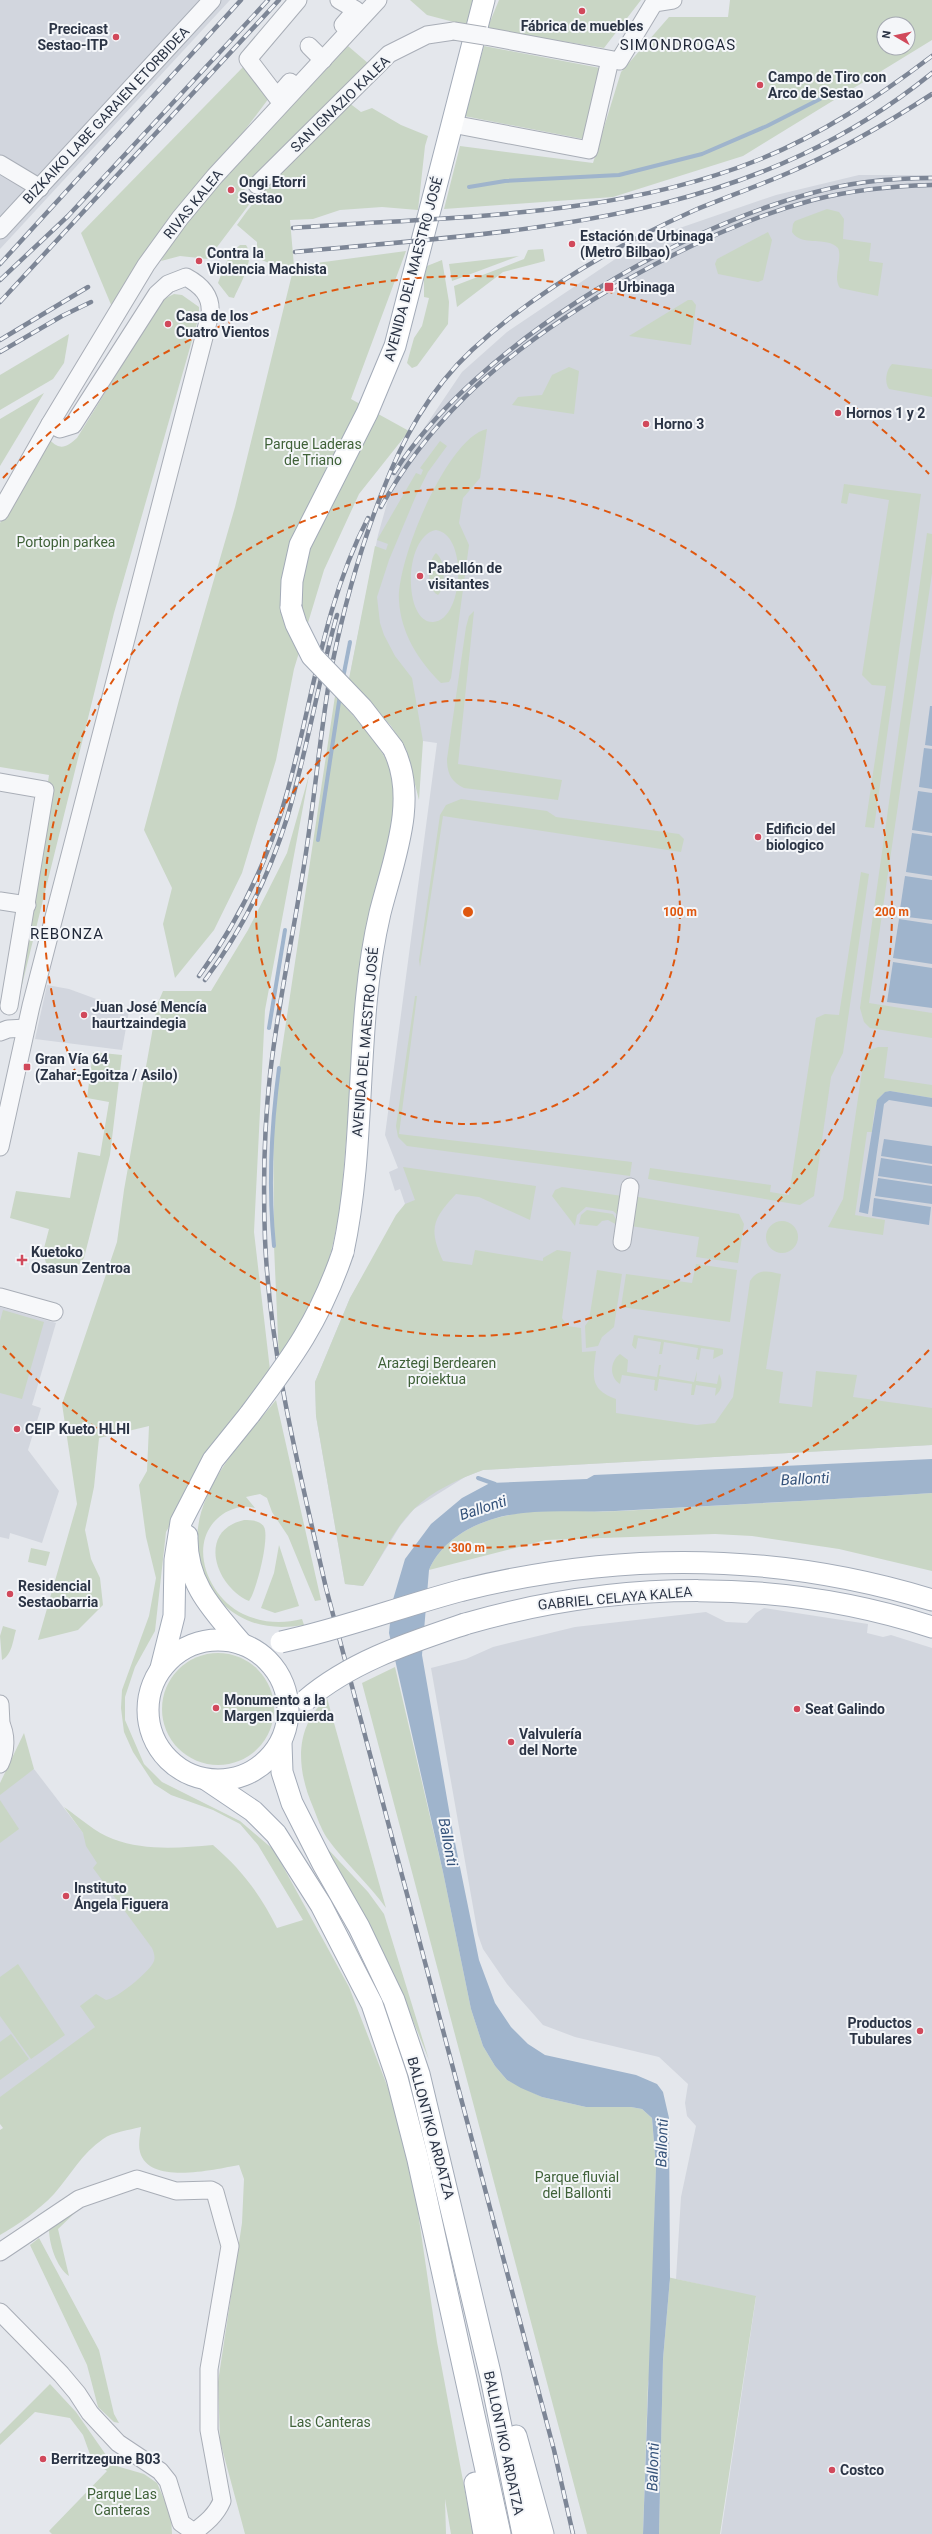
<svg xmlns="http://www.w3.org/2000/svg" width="932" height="2534" font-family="Roboto,sans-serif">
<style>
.built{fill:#d2d6de}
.green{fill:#c9d6c5;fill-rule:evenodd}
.water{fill:#9fb4cc}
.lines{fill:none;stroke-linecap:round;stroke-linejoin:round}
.stream{stroke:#9fb4cc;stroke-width:4}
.minor-casing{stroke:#a9aeb7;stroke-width:19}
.major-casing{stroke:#a3abb8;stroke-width:23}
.minor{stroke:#f7f8fa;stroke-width:17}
.major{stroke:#fff;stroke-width:21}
.rail-casing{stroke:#7d8696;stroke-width:4.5}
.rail{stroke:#f4f6f9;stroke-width:3;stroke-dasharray:9;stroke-linecap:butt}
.minor-bridge-casing{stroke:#a9aeb7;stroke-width:19;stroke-linecap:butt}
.major-bridge-casing{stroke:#a3abb8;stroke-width:23;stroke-linecap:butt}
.minor-bridge{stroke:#f7f8fa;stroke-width:17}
.major-bridge{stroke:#fff;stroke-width:21}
.ring{fill:none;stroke:#df570f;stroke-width:2;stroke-dasharray:7 5}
.poi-dot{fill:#d1495b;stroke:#f4f6f9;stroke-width:1.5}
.labels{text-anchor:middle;stroke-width:4;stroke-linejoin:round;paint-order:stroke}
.poi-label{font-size:14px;font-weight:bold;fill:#2b3445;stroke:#f4f6f9;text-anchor:start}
.street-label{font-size:14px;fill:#2b3445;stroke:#f4f6f9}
.park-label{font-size:14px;fill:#3f6138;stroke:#f4f6f9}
.neighbourhood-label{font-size:15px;letter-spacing:1px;fill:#1d2536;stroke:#f4f6f9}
.water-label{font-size:15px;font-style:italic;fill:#34527a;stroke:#f4f6f9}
.centre{fill:#df570f;stroke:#f4f6f9;stroke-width:2}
.ring-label{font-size:12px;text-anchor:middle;font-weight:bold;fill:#df570f;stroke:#f4f6f9;stroke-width:4;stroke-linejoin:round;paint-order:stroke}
</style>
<rect width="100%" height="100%" fill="#e4e7ec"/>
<!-- built -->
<g class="built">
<path d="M0,0H230L0,249Z"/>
<path d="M859,175H932V1445L483,1470L465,1477L414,1509L400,1526L363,1586L345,1584L316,1416L315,1382L350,1298L405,1204L400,1189L395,1191L389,1172L398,1168L385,1135L437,743L423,741L415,725L400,712L349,679L378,535L397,468L462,372L507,332L642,241L776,195Z"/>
<path d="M47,985L69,989L129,1011L122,1050L35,1039Z"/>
<path d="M0,1307L56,1323L32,1405L41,1408L28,1450L59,1491L42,1543L10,1533L9,1539L0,1537Z"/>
<path d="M764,1608L868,1624L867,1633L883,1637L891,1635L932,1648V2534H721L756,2297L676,2279L681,2197L696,2126L687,2116L685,2103L688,2084L659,2057L575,2037L543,2025L507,1984L483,1949L478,1935L431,1668L466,1659L493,1647L575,1627L706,1612L726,1622L747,1623L756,1613Z"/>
<path d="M34,1769L179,1958L0,2106V1792Z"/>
</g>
<!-- green -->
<g class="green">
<path d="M410,0H476L469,26L427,15Z"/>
<path d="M499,0H641L604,48L487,29Z"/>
<path d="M730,0H932V40L743,156L613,197L444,209L460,146L593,163L621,72L669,17H728ZM884,24H908V48H884Z"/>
<path d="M348,46L369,64L240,194L251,202L208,259L180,256L161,261L187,218Z"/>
<path d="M484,46L600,68L583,139L464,116Z"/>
<path d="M245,65L269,98L112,307L81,233Z"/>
<path d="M348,102L361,112L372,108L401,125L428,136L425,146L418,210L382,207L340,210L313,219L290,220L294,266L406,251L351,399L409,431L359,494L324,570L294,669L276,760L242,873L214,930L175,978L163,924L172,888L144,830L179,700L235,507L294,266H276L257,258V242L237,225C256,198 277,173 301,151C320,133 334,125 348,102Z"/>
<path d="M827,209L839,212L844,219L843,239L871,243L869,261L883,263L878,296L840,288C832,277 843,260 838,248C827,236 801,247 792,232L793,224L795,221Z"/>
<path d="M768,232L772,240L763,280L758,282L718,274L715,264L717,259Z"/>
<path d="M240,245H246C256,259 240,284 234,298L229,297L218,283C223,269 228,255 240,245Z"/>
<path d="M543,249L545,261L503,272L457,307L454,286L524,259L528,250Z"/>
<path d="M519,256L452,281L449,264Z"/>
<path d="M442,260L449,302L448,324L417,366L412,368L407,363L414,338L422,326L429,298L424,297V277L427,266Z"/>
<path d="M174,294L182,295L199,307V316L114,613L21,989L17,987L49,775L0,767V523L50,440C60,451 67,447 77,438L160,304L166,298Z"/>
<path d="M688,300H692L696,305L691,345L629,336Z"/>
<path d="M69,334L64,363L53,379L0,410V375Z"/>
<path d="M892,364L932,369V397L889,389C884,382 886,370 892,364Z"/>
<path d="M569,367L579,371L574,414L512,405L518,397L542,395L552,375Z"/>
<path d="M44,393L0,466V419Z"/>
<path d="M487,429L480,478L463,498L459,523L469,545L451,678L449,682L441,683C418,660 401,633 399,601C396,562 447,437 487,429ZM436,530C469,535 463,621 433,622C403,623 403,536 436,530Z"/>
<path d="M440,441L447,446L428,472L415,498L389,560L377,597L380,623L384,635L395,656L412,678L423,741L419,800L406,749L391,726L349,679L375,546L386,550L388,544L377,540L416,473L421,475L423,470L420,468Z"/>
<path d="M844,484L921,494L874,828L865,827L886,686L872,685L862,675L889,500L849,493L847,504L841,503Z"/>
<path d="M927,533L932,534V573L869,1003L932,1013V1038L870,1028L864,1022L860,1008Z"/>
<path d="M436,553C446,561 446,586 438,595C426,590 427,561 436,553Z"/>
<path d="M474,611L458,764L562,780L558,800L464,788C451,782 447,773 447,759L466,627L469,616Z"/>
<path d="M335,696L372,736L396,776L395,821L357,1005L341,1202C337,1225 333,1247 326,1269C317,1301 297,1331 279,1359L274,1246L273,1109Z"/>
<path d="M309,775L265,1010L254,1232L270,1370L226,1428L166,1532L155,1631L135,1667L125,1697V1720L144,1764L162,1782L240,1821L274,1850L349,1987L407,2137L437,2342L473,2534H451L445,2499L446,2534H245L220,2441L218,2382L242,2223L244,2179L239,2165C216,2169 149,2186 140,2152C138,2145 140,2135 141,2127C129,2130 113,2132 103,2139C82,2153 70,2176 54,2194C39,2210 19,2224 0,2235V2130L3,2128L0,2124V2097L95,2027L80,2006L96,1994L106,2000C116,1999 148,1973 153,1963C156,1958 154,1953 152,1948L93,1868L97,1863L86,1846L83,1833L64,1807C79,1817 96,1833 113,1839C145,1851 180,1848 213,1845C242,1870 260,1894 277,1928L303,1920L258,1845L240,1824L213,1810L171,1795L154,1784L133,1752L124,1732L121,1708L122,1690L149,1616L156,1578L146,1537L139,1485L147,1471L149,1426L99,1438L94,1487L85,1530L91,1559L100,1578L103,1605L78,1630L38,1640L77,1504L62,1404L117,1242L124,1190L157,1005L163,991H211L248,930L287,853Z"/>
<path d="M461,799L547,811L556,817L679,834L684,839L681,852L443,816L420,967L419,960L440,815L446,805Z"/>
<path d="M861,872L869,874L843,1053L831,1077L814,1196L800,1205L648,1179L650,1168L771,1185L770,1192L789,1195L816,1018L825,1014L839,1015Z"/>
<path d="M415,996H417L399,1134L632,1162L630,1176L407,1146L398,1137L396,1126Z"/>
<path d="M878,1047H888L884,1078L932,1085V1098L890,1091C873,1094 874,1118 872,1132H867L855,1215L885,1220L883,1235L828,1227L843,1199L864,1058L870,1050Z"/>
<path d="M93,1052L122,1055L110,1155L84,1258L77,1267L46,1263L43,1252L49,1229L10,1218L16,1191L70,1198L78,1152L100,1156L109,1102L87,1098Z"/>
<path d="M403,1167L536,1186L530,1220L479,1197L456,1194C433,1219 428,1228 443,1261L472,1265L475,1250L543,1261V1258L557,1250L571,1252L562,1318L567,1326L581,1328L582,1352L596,1351C593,1376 589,1389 616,1399V1413L697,1425L715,1423L733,1397L750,1281C758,1268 768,1271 781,1274L766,1369L783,1372L779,1403L812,1407L816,1371L857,1375L853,1397L932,1408V1445L483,1470C459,1479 432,1491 414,1509C392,1530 380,1561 363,1586L345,1584L316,1416L315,1382L350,1298L396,1215L405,1204L415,1200Z"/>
<path d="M562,1187L622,1196L619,1216L613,1211L586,1207L577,1215L575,1226L552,1196L555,1190Z"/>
<path d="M638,1197L739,1214L744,1224L738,1263L696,1257L699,1237L631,1226L635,1200Z"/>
<path d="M587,1210L613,1214L618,1223L617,1225L608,1220L602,1221L597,1226L579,1224L581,1215Z"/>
<circle cx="782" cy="1237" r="16"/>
<path d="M696,1264L737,1270L730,1322L621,1307L626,1274L692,1283Z"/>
<path d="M597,1270L622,1274L614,1327L602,1337L598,1346L586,1348L585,1326L589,1320Z"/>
<path d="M3,1310L44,1322L22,1399L0,1393V1321Z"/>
<path d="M634,1335L723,1349V1354L713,1359L714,1350L701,1348L699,1360L696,1359L698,1348L664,1342L662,1354H659L661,1342L638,1338L636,1349L634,1348L632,1345Z"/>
<path d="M620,1354L628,1360L627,1372L657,1377L659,1365H661L659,1376L694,1382L697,1371L696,1381L717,1384L719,1374C723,1381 723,1390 715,1396L716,1388L696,1385L694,1395H691L692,1384L659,1379L657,1391L654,1390L655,1380L622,1375L620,1384C609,1377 610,1361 620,1354Z"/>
<path d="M276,1400L321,1600L315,1601L288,1536L272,1512L267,1498L260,1494L246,1497L255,1508C243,1505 233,1508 223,1514C185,1540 207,1597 243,1614C263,1623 282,1624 302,1619L304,1625C273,1630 246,1626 223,1604C210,1592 203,1578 199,1562C186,1497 239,1446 276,1400Z"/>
<path d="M932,1493V1571L839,1549L752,1536L715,1534L546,1540L429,1570C440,1544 466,1527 493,1519C534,1506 579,1513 621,1511C725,1505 829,1500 932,1493Z"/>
<path d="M244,1520C251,1520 260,1520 264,1527C270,1538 256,1592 249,1601C216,1587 196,1531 244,1520Z"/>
<path d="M279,1545L299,1606L275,1613L261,1608L274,1573Z"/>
<path d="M31,1548L50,1552L46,1566L28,1562Z"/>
<path d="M3,1626L16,1630C13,1640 12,1655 2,1660L0,1636Z"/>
<circle cx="218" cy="1709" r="56"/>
<path d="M395,1667L443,1872L471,2009L483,2046L495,2066L507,2080L542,2097L586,2107H631L642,2109L652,2118L656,2167L653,2274L756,2296L720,2534H659L663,2359L670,2278L648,2384L643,2534H587L362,1683Z"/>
<path d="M327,1698L386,1908C368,1883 345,1863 327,1838C321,1829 317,1817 313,1807C297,1770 293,1728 327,1698Z"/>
<path d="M24,1733L34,1769L0,1795V1783Z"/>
<path d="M0,1800L19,1829L0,1843Z"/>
<path d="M325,1846L368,1892L384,1914L429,2060C399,1984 367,1916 325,1846Z"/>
<path d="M18,1964L65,2035L31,2059L0,2016V1977Z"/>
<path d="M11,2034L29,2059L0,2080V2042Z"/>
<path d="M84,2204L58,2229L69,2276C56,2267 49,2243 49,2229Z"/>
<path d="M39,2238L99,2350L114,2414L119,2423L114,2422L98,2407L87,2365L30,2245Z"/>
<path d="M50,2384L76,2412L113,2465L144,2474L157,2483L171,2515L172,2534H52L49,2531L107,2471L92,2460L83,2435L70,2418L35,2412L0,2445V2434Z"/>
</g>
<!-- water -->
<g class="water">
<path d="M930,706H932V746L925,745Z"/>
<path d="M924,748L932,749V789L919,787Z"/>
<path d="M918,791L932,793V833L912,830Z"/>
<path d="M912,833L932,836V876L906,872Z"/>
<path d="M905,876L932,880V920L899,916Z"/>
<path d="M899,919L932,924V964L893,958Z"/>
<path d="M893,962L932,968V1008L887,1002Z"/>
<path d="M890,1091L932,1098V1107L889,1100L884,1104L868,1214L859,1212L877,1100L885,1092Z"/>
<path d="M884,1139L932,1146V1164L881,1156Z"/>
<path d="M881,1158L932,1166V1184L878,1176Z"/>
<path d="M878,1178L932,1186V1204L875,1196Z"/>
<path d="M874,1198L931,1207L929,1225L872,1216Z"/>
<path d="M932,1459V1493C827,1500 721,1505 615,1511C575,1513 532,1507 493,1519C466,1527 440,1544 429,1570L422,1655L453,1833L479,1960L495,2003L511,2027L528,2044L545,2055L636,2075L657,2084L663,2092L669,2118L670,2278L663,2359L659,2534H643L656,2167L652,2118L642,2109L631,2107H586L542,2097L521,2088L507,2080L495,2066L483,2046L471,2009L443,1872L389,1633L392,1603L405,1559L431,1524L462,1498L490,1483L587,1479L594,1475Z"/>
</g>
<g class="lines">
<!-- stream -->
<g class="stream">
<path d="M469,187L505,181L619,175L702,154L767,126L820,99"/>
<path d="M343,678L350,642"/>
<path d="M318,840L340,695"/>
<path d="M269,1028L285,930"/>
<path d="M274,1246C268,1186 271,1128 279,1068"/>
<path d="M478,1478L495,1484"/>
</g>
<defs>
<g id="minor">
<path d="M339,0L356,10L343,25"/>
<path d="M485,36L619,61L654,3L673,0"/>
<path d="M309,46L323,60"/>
<path d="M290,82L277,97L248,59L298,0"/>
<path d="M452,124L589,150L610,60"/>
<path d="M0,164L40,188"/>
<path d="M257,185L389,54L427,35L454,31"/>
<path d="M0,230L212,0"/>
<path d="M0,512L50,424L146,265L180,218L215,176L378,0"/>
<path d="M0,782L45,790L9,1006"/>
<path d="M0,901L27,905"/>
<path d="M0,1032L8,1029L26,1028"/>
<path d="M0,1147L31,1006L210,314C212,296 201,285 186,277L168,284L157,294L73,425L60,429L50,424"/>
<path d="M622,1242L630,1187"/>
<path d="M0,1297L54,1312"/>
<path d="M0,1704L1,1724"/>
<path d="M0,1722C7,1735 6,1751 0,1764"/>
<path d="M0,2252L79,2199L137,2179L176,2191L211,2190L215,2192L230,2246L209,2369V2430L222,2501C216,2515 206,2523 194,2532L181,2523L168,2481L160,2471L118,2443L90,2413L77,2393L61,2374L0,2312"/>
</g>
<g id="major">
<path d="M291,608L292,581L300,545L367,413L395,346L484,0"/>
<path d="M343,1252C367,1141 354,1024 380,913C393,861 419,799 393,748"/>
<path d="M187,1536C186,1584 213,1610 242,1644"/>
<path d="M463,1590C621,1551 776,1552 932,1600"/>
<path d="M465,1624C617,1580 781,1578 932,1627"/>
<circle cx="218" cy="1710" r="70"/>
<path d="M161,1668L174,1616L175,1560L181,1522L213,1460L250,1414"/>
<path d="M281,1743L282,1772L292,1803L323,1864L359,1927L394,2000L419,2074L490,2373L523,2534"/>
<path d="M207,1780L253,1811L276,1834L321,1905L372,2004L397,2078L418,2160L500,2534"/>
<path d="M516,2436L543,2534"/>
<path d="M475,2483L484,2534"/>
</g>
</defs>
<!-- minor casing -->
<use href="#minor" class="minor-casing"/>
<!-- major casing -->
<use href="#major" class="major-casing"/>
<!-- minor -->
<use href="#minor" class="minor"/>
<!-- major -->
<use href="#major" class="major"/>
<defs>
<g id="rail">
<path d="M293,228C448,216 611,219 758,160C821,135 878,97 932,56"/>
<path d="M295,252C523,230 745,225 932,73"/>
<path d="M0,264L241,0"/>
<path d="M0,280L68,216L268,0"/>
<path d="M0,302L279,0"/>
<path d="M0,340L88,287"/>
<path d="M0,352L62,316L91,302"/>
<path d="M394,473C474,347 670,231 812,193C851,182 892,178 932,178"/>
<path d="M381,507C403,467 432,430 465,397C549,315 700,230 813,200C852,190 892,186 932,185"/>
<path d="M199,976C240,919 270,857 288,789C313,698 324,603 368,518"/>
<path d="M205,980C241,932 269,876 287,818C307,751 318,682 337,615"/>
<path d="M573,2534L554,2450L326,1588C300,1473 270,1357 265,1239C263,1184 264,1129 270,1075C278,1003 294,931 305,859C315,796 320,733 331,670C343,610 359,552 381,495C402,440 429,390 472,350C536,291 617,245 695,210C726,197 758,186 788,173C839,151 886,124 932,94"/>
</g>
</defs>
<!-- rail casing -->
<use href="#rail" class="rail-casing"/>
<!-- rail -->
<use href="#rail" class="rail"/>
<defs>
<path id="minor-bridge" d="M454,31L485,36"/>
<g id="major-bridge">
<path d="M291,608L296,624L312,656L362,708L393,748"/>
<path d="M250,1414C292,1358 320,1320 343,1252"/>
<path d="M281,1642C343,1629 402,1606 463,1590"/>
<path d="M306,1700C352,1661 409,1643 465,1624"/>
</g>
</defs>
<!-- minor-bridge casing -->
<use href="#minor-bridge" class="minor-bridge-casing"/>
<!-- major-bridge casing -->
<use href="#major-bridge" class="major-bridge-casing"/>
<!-- minor-bridge -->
<use href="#minor-bridge" class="minor-bridge"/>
<!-- major-bridge -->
<use href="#major-bridge" class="major-bridge"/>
</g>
<!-- distance rings -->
<g class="ring">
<circle cx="468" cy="912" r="212"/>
<circle cx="468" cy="912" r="424"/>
<path d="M929 1350A636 636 0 0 1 3 1346M3 478A636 636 0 0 1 929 474"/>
</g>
<!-- markers -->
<g class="poi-dot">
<circle cx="582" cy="11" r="4"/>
<circle cx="116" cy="37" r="4"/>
<circle cx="760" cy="85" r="4"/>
<circle cx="231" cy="190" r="4"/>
<circle cx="572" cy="244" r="4"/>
<circle cx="199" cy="261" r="4"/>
<rect x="604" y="282" width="10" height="10" rx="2"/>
<circle cx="168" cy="324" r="4"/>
<circle cx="838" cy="413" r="4"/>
<circle cx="646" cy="424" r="4"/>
<circle cx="420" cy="576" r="4"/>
<circle cx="758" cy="837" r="4"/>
<circle cx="84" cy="1015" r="4"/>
<rect x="23" y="1063" width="8" height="8" rx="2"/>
<path d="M20 1254h4v4h4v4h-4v4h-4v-4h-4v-4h4z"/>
<circle cx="17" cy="1429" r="4"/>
<circle cx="10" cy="1594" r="4"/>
<circle cx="216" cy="1708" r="4"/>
<circle cx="797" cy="1709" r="4"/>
<circle cx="511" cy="1742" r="4"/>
<circle cx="66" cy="1896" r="4"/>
<circle cx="920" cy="2031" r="4"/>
<circle cx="43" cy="2459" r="4"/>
<circle cx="832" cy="2470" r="4"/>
</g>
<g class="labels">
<!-- poi labels -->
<g class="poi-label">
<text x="582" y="31" text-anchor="middle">Fábrica de muebles</text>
<text x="108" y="34" text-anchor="end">Precicast<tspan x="108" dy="16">Sestao-ITP</tspan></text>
<text x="768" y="82">Campo de Tiro con<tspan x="768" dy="16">Arco de Sestao</tspan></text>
<text x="239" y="187">Ongi Etorri<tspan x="239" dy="16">Sestao</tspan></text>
<text x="580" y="241">Estación de Urbinaga<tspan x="580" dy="16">(Metro Bilbao)</tspan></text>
<text x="207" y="258">Contra la<tspan x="207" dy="16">Violencia Machista</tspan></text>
<text x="618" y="292">Urbinaga</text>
<text x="176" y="321">Casa de los<tspan x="176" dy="16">Cuatro Vientos</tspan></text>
<text x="846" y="418">Hornos 1 y 2</text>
<text x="654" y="429">Horno 3</text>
<text x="428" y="573">Pabellón de<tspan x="428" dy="16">visitantes</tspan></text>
<text x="766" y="834">Edificio del<tspan x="766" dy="16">biologico</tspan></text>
<text x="92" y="1012">Juan José Mencía<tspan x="92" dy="16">haurtzaindegia</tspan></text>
<text x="35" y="1064">Gran Vía 64<tspan x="35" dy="16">(Zahar-Egoitza / Asilo)</tspan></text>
<text x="31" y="1257">Kuetoko<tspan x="31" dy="16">Osasun Zentroa</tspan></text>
<text x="25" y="1434">CEIP Kueto HLHI</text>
<text x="18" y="1591">Residencial<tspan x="18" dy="16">Sestaobarria</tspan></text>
<text x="224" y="1705">Monumento a la<tspan x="224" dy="16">Margen Izquierda</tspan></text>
<text x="805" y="1714">Seat Galindo</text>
<text x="519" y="1739">Valvulería<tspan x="519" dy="16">del Norte</tspan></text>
<text x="74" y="1893">Instituto<tspan x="74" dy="16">Ángela Figuera</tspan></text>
<text x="912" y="2028" text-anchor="end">Productos<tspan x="912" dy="16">Tubulares</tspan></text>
<text x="51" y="2464">Berritzegune B03</text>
<text x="840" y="2475">Costco</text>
</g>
<!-- street labels -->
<g class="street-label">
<text transform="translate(340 104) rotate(-44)" y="5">SAN IGNAZIO KALEA</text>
<text transform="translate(106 115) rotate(-47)" y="5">BIZKAIKO LABE GARAIEN ETORBIDEA</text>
<text transform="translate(193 204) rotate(-51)" y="5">RIVAS KALEA</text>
<text transform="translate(413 269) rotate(-75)" y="5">AVENIDA DEL MAESTRO JOSÉ</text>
<text transform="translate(365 1042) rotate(-85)" y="5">AVENIDA DEL MAESTRO JOSÉ</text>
<text transform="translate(615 1598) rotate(-5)" y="5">GABRIEL CELAYA KALEA</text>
<text transform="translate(431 2128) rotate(75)" y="5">BALLONTIKO ARDATZA</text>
<text transform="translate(504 2443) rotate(78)" y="5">BALLONTIKO ARDATZA</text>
</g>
<!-- park labels -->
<g class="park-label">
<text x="313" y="449">Parque Laderas<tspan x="313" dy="16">de Triano</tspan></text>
<text x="66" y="547">Portopin parkea</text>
<text x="437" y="1368">Araztegi Berdearen<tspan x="437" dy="16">proiektua</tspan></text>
<text x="577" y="2182">Parque fluvial<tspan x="577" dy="16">del Ballonti</tspan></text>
<text x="330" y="2427">Las Canteras</text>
<text x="122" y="2499">Parque Las<tspan x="122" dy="16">Canteras</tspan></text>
</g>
<!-- neighbourhood labels -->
<g class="neighbourhood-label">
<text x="678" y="50">SIMONDROGAS</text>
<text x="67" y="939">REBONZA</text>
</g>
<!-- water labels -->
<g class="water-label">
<text transform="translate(805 1479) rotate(-3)" y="5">Ballonti</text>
<text transform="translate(483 1508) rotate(-18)" y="5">Ballonti</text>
<text transform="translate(448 1842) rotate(79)" y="5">Ballonti</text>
<text transform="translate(662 2143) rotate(-88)" y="5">Ballonti</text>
<text transform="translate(653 2467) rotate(-88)" y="5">Ballonti</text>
</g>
</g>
<circle cx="468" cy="912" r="6" class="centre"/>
<g class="ring-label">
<text x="680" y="916">100 m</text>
<text x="892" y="916">200 m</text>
<text x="468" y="1552">300 m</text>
</g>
<!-- north arrow -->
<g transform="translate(896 36) rotate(279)"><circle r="19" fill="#f4f6f9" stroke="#a4a8b1"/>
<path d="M0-3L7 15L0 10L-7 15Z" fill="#d1495b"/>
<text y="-6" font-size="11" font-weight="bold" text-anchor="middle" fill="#2b3445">N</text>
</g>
</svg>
